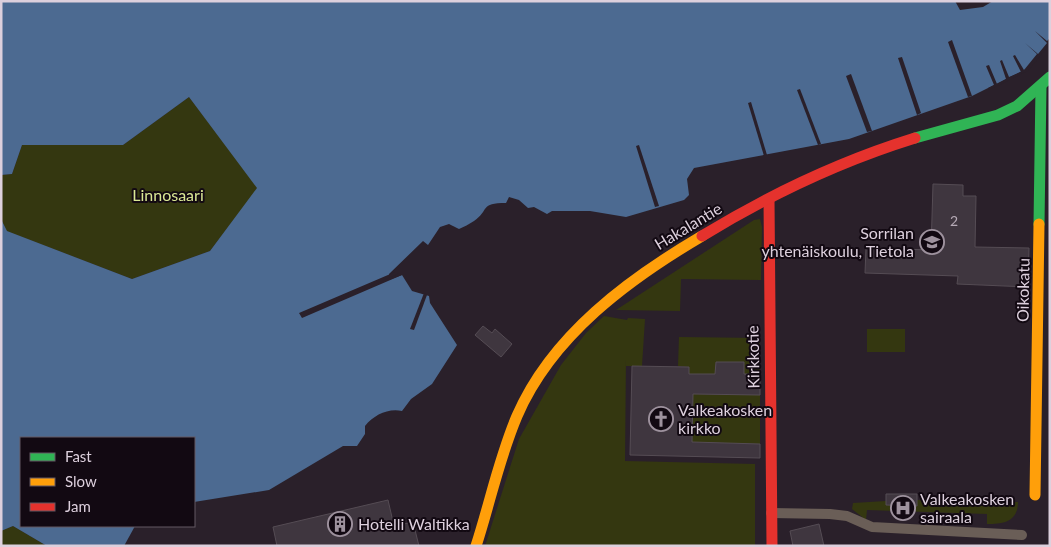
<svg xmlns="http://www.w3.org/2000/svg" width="1051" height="547" font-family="Lato,sans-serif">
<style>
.green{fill:#343710}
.water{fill:#4c6a91}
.pier{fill:#2a202a}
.building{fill:#3f363f;stroke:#554c54}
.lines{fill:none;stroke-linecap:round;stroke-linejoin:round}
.street{stroke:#6a5e57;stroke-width:10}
.fast{stroke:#30b455;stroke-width:11}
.slow{stroke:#ff9f0a;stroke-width:11}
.jam{stroke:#e5322d;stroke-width:11}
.labels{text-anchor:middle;stroke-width:4;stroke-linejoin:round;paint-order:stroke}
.number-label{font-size:14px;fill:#b6aab6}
.park-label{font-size:16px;fill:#dae794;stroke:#120912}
.street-label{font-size:16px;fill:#ddd0dd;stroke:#120912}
.poi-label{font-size:16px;fill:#ddd0dd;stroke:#120912;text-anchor:start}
</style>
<rect width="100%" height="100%" fill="#2a202a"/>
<!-- green -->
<g class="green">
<path d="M189,97L258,188L210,251L132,279L6,231L1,219V175L12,174L22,145H123Z"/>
<path d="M760,219L762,227L761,280L681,279L680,311L616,310L754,220Z"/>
<path d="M604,316L627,320L628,318L645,319L642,366H626V357L625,461L755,464V546H485L519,439L561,365L586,333Z"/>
<rect x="867" y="329" width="38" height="23"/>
<path d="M679,337L760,338V374H744V362H716L715,374H689V367L678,366Z"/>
<path d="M693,394L760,395V444L692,442Z"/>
<path d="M917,500L1018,502C1018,522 1003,524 987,524V514L867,510L866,520L852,509L853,503L886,501V505L917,506Z"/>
<path d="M13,526L47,546H1V531Z"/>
</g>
<!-- water -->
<path class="water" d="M1,1H955L960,10L983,7L993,1H1050V41L1028,68L972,96L849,139L694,168L687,179L689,195L684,200L626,217L590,211H552L547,214L534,207L528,208L519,200L509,197L506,203C479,203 490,210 474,221C469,224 464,227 459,229L449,224L440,227L428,245L423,241L389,274V280L402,275L412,291L429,296L430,303L457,345L432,384L411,399L402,411C388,408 374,415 365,426V434L357,446H343L269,490L194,502V438H21V526H135L124,546H47L13,526L1,531V219L7,231L132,279L210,251L257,188L189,97L123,145H22L12,174L1,175Z"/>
<!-- pier -->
<g class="pier">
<path d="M1035,31L1047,41L1050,38V44L1028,71L989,90L988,88L994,85L986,66L989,65L997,84L1006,79L1000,61L1002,60L1009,77L1021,72L1013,56L1015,55L1024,70L1037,54L1025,43L1038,54L1047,43Z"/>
<path d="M952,40L972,96L968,97L948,42Z"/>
<path d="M902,57L921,113L917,115L898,58Z"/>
<path d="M851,74L872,131L867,132L846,76Z"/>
<path d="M800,89L821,144L818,145L797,90Z"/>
<path d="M751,102L767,155L764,156L748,103Z"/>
<path d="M639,145L659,206L655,207L636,146Z"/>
<path d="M395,272L391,277L400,273L402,275L302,318L299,313Z"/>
<path d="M424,293L427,295L414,330L410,329Z"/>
</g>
<!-- building -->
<g class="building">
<path d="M933,184L963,185V196H976L975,247L1029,248L1028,287L957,284L958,276L865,273L866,248L931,250Z"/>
<path d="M483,326L492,333L495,329L512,344L501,357L475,335Z"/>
<path d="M716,362H744V374H760V395L693,394L692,442L760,444V458L630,455L632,366L689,367V374H715Z"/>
<path d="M886,494H917V506L886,505Z"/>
<path d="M388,500L394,526L413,522L419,546H277L273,527Z"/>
<path d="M819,524L824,546H793L790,531Z"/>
</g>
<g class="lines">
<!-- street -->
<path class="street" d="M771,513L830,514L847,516L872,527L1022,535"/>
<!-- fast -->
<g class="fast">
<path d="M915,138L998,115L1017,106L1050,77"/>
<path d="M1039,224L1041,86"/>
</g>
<!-- slow -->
<g class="slow">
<path d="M1035,495L1039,224"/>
<path d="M476,546C490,503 499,458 517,416C552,335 629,279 702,236"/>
</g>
<!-- jam -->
<g class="jam">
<path d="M769,199L772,546"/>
<path d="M702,236C769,195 841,161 915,138"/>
</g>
</g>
<!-- icons -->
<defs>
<symbol id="school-ring" viewBox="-11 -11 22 22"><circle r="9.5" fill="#120912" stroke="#9e929e" stroke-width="1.5"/><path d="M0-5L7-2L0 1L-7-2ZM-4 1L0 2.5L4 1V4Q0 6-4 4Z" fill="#9e929e"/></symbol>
<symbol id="church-ring" viewBox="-11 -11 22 22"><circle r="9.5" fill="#120912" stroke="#9e929e" stroke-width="1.5"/><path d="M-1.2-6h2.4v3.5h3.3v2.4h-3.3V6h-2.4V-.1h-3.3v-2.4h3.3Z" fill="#9e929e"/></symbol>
<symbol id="hospital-ring" viewBox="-11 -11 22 22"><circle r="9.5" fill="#120912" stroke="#9e929e" stroke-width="1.5"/><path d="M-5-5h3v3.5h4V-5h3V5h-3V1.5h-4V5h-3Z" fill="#9e929e"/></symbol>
<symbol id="building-ring" viewBox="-11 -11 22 22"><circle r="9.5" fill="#120912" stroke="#9e929e" stroke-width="1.5"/><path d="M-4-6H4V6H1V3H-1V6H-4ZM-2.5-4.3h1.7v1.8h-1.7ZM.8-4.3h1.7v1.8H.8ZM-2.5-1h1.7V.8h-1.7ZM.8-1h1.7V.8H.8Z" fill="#9e929e"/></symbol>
</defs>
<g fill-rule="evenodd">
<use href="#school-ring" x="918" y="228" width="28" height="28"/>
<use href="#church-ring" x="647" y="405" width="28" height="28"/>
<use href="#hospital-ring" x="889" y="494" width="28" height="28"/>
<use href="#building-ring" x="326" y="510" width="28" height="28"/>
</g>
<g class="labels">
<!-- number labels -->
<g class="number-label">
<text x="954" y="226">2</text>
</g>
<!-- park labels -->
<g class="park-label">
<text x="168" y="201">Linnosaari</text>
</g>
<!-- street labels -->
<g class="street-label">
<text transform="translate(688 226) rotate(-31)" y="6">Hakalantie</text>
<text transform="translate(1023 290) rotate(-89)" y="6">Oikokatu</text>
<text transform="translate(753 357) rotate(-91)" y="6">Kirkkotie</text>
</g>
<!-- poi labels -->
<g class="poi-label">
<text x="914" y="239" text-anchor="end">Sorrilan<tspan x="914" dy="18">yhtenäiskoulu, Tietola</tspan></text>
<text x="678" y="416">Valkeakosken<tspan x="678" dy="18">kirkko</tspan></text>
<text x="920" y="505">Valkeakosken<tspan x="920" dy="18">sairaala</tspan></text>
<text x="358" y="530">Hotelli Waltikka</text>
</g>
</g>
<!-- border -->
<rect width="1051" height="547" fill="none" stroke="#ddd0dd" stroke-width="5"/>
<!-- legend -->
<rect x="20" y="437" width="175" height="90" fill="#120912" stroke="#635963"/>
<rect x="30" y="453" width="25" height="8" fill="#30b455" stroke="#635963"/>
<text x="65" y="462" font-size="15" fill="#ddd0dd">Fast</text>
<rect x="30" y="478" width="25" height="8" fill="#ff9f0a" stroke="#635963"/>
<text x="65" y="487" font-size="15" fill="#ddd0dd">Slow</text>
<rect x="30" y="503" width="25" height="8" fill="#e5322d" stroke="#635963"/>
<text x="65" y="512" font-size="15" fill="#ddd0dd">Jam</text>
</svg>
